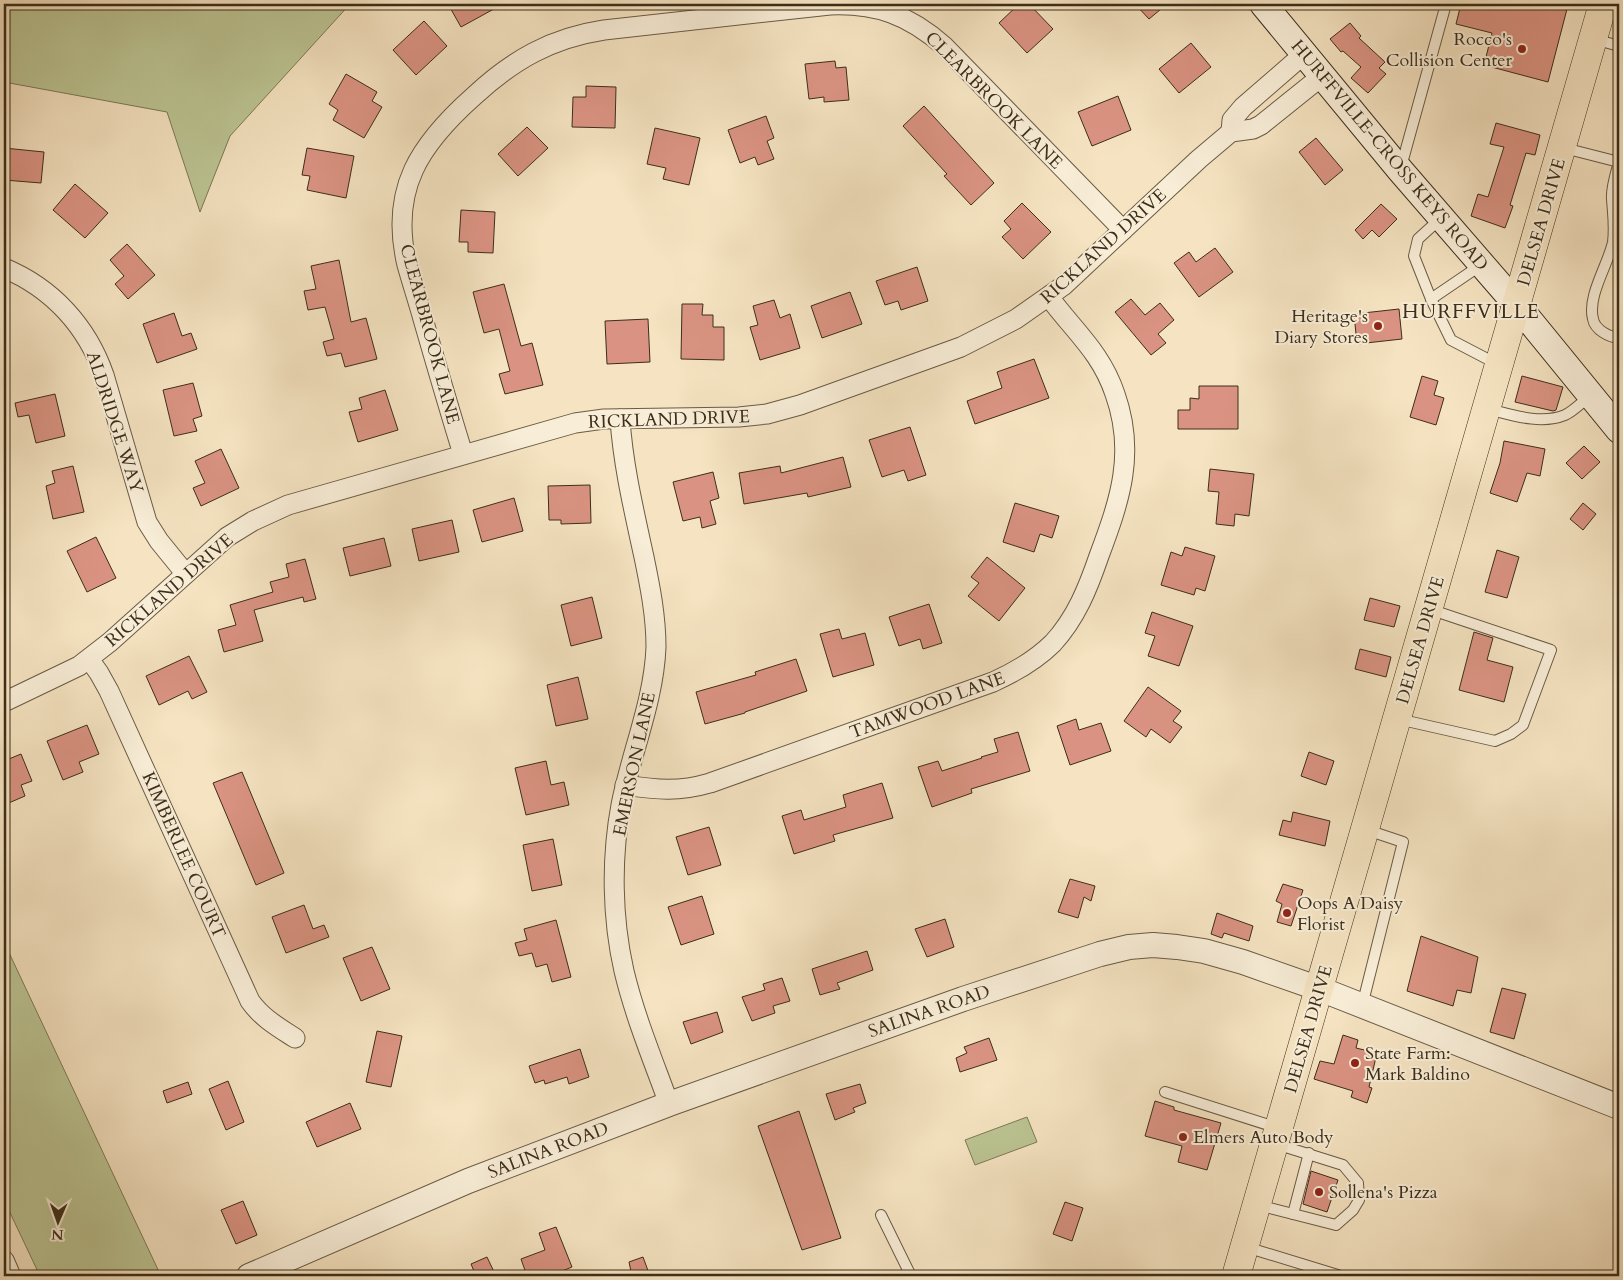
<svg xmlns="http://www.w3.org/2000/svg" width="1623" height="1280" font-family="Cardo,serif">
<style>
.green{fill:#bcc493;stroke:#7c7956}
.building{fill:#da9382;stroke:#3c2e1a}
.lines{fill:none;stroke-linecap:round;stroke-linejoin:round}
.service-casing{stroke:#6a5b44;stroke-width:12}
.minor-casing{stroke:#6a5b44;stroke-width:21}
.tertiary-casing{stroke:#6a5b44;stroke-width:26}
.secondary-casing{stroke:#3c2e1a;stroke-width:28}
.primary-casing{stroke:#3c2e1a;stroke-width:29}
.service{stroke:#f8edd7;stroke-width:10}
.minor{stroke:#f8edd7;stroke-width:19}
.tertiary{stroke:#f8edd7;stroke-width:24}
.secondary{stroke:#f8edd7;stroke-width:26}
.primary{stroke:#f5e3c1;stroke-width:28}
.poi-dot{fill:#8f2418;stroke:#f8edd7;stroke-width:2}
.labels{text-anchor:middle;stroke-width:4;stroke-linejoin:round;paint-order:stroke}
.poi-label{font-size:18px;fill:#3c2e1a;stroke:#f8edd7;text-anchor:start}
.street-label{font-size:18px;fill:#3c2e1a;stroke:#f8edd7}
.quarter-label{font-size:20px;letter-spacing:1px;fill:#3c2e1a;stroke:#f8edd7}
</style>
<rect width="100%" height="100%" fill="#f5e3c1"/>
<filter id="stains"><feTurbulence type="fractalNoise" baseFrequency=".004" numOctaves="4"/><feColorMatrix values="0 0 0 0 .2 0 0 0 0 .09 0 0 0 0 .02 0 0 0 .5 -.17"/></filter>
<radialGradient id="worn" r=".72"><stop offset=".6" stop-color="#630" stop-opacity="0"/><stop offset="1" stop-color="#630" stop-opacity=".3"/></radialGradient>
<!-- green -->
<g class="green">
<path d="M4,4H350L230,136L200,212L167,112L4,82Z"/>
<path d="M4,942L161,1276H40L4,1200Z"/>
<path d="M1027,1117L1037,1142L975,1165L965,1140Z"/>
</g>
<!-- building -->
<g class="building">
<path d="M448,4H503L461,27Z"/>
<path d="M1019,4H1029L1053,29L1027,53L999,23Z"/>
<path d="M1135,4H1167L1149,19Z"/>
<path d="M1461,4H1548L1567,9L1548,82L1484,65L1492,33L1456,24Z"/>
<path d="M424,21L447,46L416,75L393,50Z"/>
<path d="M1350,23L1361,36L1359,38L1385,62L1379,68L1386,74L1368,93L1351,78L1361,67L1343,51L1341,52L1330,39Z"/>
<path d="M1191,43L1211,67L1179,93L1159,69Z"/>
<path d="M835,61L836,68L846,67L849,100L824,102V97L809,99L805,64Z"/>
<path d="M346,74L377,92L372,101L382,107L364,138L333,120L338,110L329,104Z"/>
<path d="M586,86L616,87L615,128L572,127L573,97H586Z"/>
<path d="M1118,96L1131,130L1092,146L1078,112Z"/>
<path d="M924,106L994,183L971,205L944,176L947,174L903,126Z"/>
<path d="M766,116L774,138L767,141L774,159L758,165L755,157L740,163L728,130Z"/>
<path d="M1496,123L1540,135L1535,155L1526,153L1510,205L1513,206L1505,228L1471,216L1478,194L1488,197L1504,147L1490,144Z"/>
<path d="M527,127L548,148L518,176L498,154Z"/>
<path d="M655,128L700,138L689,185L663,179L666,168L647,164Z"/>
<path d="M1316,138L1343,170L1325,185L1299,152Z"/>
<path d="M4,148L44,152L41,183L4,180Z"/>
<path d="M307,148L354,156L346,198L307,190L310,176L302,175Z"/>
<path d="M75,184L108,213L85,238L53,210Z"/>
<path d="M1022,203L1051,232L1023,259L1002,237L1011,229L1004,221Z"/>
<path d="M1381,204L1397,219L1379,237L1372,230L1363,239L1355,230Z"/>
<path d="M461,210L495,212L493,253L468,252V242H459Z"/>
<path d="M127,244L155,275L128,299L115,284L124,276L110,260Z"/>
<path d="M1215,248L1233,272L1199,297L1174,263L1189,252L1196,262Z"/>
<path d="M339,260L351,322L366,318L377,359L345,367L341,353L327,356L323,342L334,339L325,307L308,310L304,291L316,289L311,266Z"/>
<path d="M917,267L928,301L901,310L898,301L885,305L876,281Z"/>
<path d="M504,284L521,346L532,343L543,385L505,394L499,374L510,371L499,329L484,333L473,292Z"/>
<path d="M850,292L862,324L822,338L811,306Z"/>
<path d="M1131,299L1145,315L1160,303L1174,320L1158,334L1166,343L1151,355L1115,312Z"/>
<path d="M774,300L780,318L790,314L800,348L760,360L750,327L758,325L753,306Z"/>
<path d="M682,304H703L702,315H713V327H724V360L681,359Z"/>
<path d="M1399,309L1402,339L1357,344L1354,314Z"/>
<path d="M174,313L182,336L191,333L197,349L157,363L143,324Z"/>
<path d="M648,319L650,362L607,364L605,321Z"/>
<path d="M1034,359L1049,398L975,424L967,401L1002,388L997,372Z"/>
<path d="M1422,376L1438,381L1434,395L1444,398L1436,425L1410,417Z"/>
<path d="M1522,376L1563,387L1556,410L1553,411L1515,402Z"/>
<path d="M193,383L202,416L193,419L197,431L174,436L163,390Z"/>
<path d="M1199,386H1238V429H1178V410H1190V398L1199,399Z"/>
<path d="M385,390L398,430L358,442L349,412L362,409L359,398Z"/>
<path d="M55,394L65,436L36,443L29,415L18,417L15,403Z"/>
<path d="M910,427L926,475L908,481L904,470L882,477L869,440Z"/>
<path d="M1504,441L1545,449L1540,476L1527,473L1517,502L1490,493L1500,463Z"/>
<path d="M1584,446L1600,462L1582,479L1566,463Z"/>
<path d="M221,449L239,488L201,506L193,488L205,483L195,461Z"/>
<path d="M843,457L851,487L808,497L807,493L744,504L739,473L780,466L781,473Z"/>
<path d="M73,466L84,512L53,519L46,486L55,483L52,471Z"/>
<path d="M1210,469L1254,474L1249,516L1235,514L1234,526L1216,524L1219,492L1208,491Z"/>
<path d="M713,472L719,498L710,501L716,524L702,528L700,517L683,521L673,482Z"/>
<path d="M590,485L591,523L561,524V520H549L548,486Z"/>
<path d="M514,498L523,531L482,542L473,510Z"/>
<path d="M1015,503L1059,516L1052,538L1040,534L1034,552L1003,542Z"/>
<path d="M1583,503L1596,514L1583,530L1570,519Z"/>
<path d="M452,520L459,552L419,561L412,529Z"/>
<path d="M96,537L116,578L87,592L67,551Z"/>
<path d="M384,538L391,566L350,576L343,548Z"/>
<path d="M1185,547L1215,556L1205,591L1196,588L1194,595L1161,585L1171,552L1182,556Z"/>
<path d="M1497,550L1519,557L1507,598L1485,592Z"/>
<path d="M987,557L1025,588L999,621L968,596L979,583L971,577Z"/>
<path d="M305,559L316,599L304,602L303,597L254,610L263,641L224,652L218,630L236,625L230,605L273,592L270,582L289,577L286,564Z"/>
<path d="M592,597L602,638L571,646L561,605Z"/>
<path d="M1370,598L1400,606L1394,627L1364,620Z"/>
<path d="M929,604L942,643L923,649L920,639L899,646L889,617Z"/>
<path d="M1152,612L1193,626L1179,666L1148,656L1155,636L1145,633Z"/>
<path d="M839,629L842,639L865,633L874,665L833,677L820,634Z"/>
<path d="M1474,632L1493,638L1487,660L1513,667L1504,702L1459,690Z"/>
<path d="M1360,649L1391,657L1386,677L1355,669Z"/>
<path d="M189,656L207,692L192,699L188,691L159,705L146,676Z"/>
<path d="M796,659L807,691L745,712V713L705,724L696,692L756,675L755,672Z"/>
<path d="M578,677L588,719L556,726L547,685Z"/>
<path d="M1148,687L1181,711L1173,721L1182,727L1170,743L1151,729L1146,737L1124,721Z"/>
<path d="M1076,719L1079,730L1101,723L1111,751L1070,765L1057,726Z"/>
<path d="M87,725L99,754L79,762L83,772L63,780L47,741Z"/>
<path d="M1018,732L1030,771L971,789L972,793L932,807L918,767L938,761L942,771L982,758L981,757L998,752L994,739Z"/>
<path d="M1309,752L1334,761L1326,785L1301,776Z"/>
<path d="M21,754L32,781L21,785L25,796L4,805V761Z"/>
<path d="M546,761L551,785L564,782L569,805L526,815L515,768Z"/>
<path d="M242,772L284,873L256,885L213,783Z"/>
<path d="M882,783L893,818L833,835L835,841L794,854L782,816L801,810L804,820L846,807L843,795Z"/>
<path d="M1293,812L1330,821L1325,846L1279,835L1283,820L1291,822Z"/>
<path d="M709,827L721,865L688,875L676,837Z"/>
<path d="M553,839L562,885L532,891L523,845Z"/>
<path d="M1070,879L1095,886L1091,901L1084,897L1078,918L1058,912Z"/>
<path d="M1283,884L1303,890L1291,926L1277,922L1282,904L1276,901Z"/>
<path d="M702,896L714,934L681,945L668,907Z"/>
<path d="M304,905L313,929L324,925L329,937L286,953L272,917Z"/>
<path d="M1217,913L1253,926L1249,941L1224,933L1222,938L1211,934Z"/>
<path d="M945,919L954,947L927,957L915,929Z"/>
<path d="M556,920L571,977L552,982L547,964L536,967L532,953L519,956L515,943L527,940L524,929Z"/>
<path d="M1421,936L1478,957L1471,993L1457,990L1453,1006L1407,991Z"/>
<path d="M372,947L390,989L361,1001L343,958Z"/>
<path d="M867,951L873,970L837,983L840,989L820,995L812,969Z"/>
<path d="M782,978L790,1001L773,1006L775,1013L752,1021L742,997L765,990L763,984Z"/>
<path d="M1502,988L1526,994L1514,1039L1490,1032Z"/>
<path d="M717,1012L723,1032L691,1044L683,1022Z"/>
<path d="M377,1031L402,1036L391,1087L366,1082Z"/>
<path d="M1343,1035L1358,1040L1356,1048L1377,1053L1369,1087L1372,1088L1367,1103L1351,1097L1353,1091L1314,1079L1320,1061L1334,1064Z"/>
<path d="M989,1038L997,1060L960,1072L956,1058L967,1053L964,1047Z"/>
<path d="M580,1049L589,1077L569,1084L567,1077L545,1084L544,1080L535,1083L529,1066Z"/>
<path d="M228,1081L244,1122L226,1130L209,1089Z"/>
<path d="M188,1082L192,1094L167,1103L163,1091Z"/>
<path d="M860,1084L866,1103L853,1108L855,1112L835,1120L826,1094Z"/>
<path d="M1155,1101L1174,1107V1110L1221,1123L1207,1170L1178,1162L1182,1146L1145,1136Z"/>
<path d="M350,1103L361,1129L317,1147L306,1122Z"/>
<path d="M799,1111L841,1238L802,1250L758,1126Z"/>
<path d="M1311,1171L1338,1180L1327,1212L1303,1204Z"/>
<path d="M243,1201L257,1235L236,1244L221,1210Z"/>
<path d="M1065,1202L1083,1208L1072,1241L1053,1234Z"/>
<path d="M556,1227L572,1267L550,1276H527L521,1259L545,1250L539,1233Z"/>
<path d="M487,1257L496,1276H476L471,1264Z"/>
<path d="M643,1257L650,1276H632L629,1262Z"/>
</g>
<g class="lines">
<defs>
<g id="service">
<path d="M1594,39L1619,46"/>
<path d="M1564,148L1619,162C1616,173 1611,188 1612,199C1613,214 1615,227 1613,242C1608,265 1587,296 1593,319C1595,330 1609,337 1619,338"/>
<path d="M1401,167L1446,4"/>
<path d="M1440,219L1418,239L1414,256L1431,299L1451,340L1499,365"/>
<path d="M1431,299L1481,265"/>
<path d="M1488,409C1512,415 1541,425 1565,415C1574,411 1582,402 1590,396"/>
<path d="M1398,719L1495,741L1511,734L1523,725L1551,650L1429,609"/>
<path d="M1362,1006L1403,842L1367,830"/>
<path d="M1165,1092L1278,1128"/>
<path d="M1258,1205L1336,1225L1353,1210L1359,1200L1358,1183L1343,1165L1276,1144"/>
<path d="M1293,1214L1309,1153"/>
<path d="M881,1215L911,1276"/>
<path d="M1246,1247L1341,1276"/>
</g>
<g id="minor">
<path d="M1231,132L1232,120L1243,107L1304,54"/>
<path d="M4,268C52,288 87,326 104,375L147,522L159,541L185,573"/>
<path d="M620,419C623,465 634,511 644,557C650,586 656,616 656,647C654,701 631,753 621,805C611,859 612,918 624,971C635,1017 653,1060 669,1104"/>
<path d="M463,454C449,409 436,364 423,319C418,301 412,283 407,265C389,189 420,144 474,96C513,60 551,38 604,30L830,5C876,3 909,15 944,46L1123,230"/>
<path d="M89,659L99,673L109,691L250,1001C262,1018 278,1027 295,1038"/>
<path d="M4,702L79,666L110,642L227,537L253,521L288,505L575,423L604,419L739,417L767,414L800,405L961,347L1016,319L1063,286L1199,159L1231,132L1253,129L1261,125L1322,76"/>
<path d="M625,785C657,790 679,792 710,783L993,682C1015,672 1036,660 1053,643C1076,618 1088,588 1099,556C1120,500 1136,453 1115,394C1101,352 1074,331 1049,297"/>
<path d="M4,1260L11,1276"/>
</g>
<path id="tertiary" d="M249,1276L468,1181L669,1104L963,999L1100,954L1129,947L1153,945L1177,947L1204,951L1243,962L1320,989L1619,1107"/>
<path id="secondary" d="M1263,4L1400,170L1517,305L1619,430"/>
<path id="primary" d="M1236,1276L1603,4"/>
</defs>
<!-- service casing -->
<use href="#service" class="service-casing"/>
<!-- minor casing -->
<use href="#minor" class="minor-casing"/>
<!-- tertiary casing -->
<use href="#tertiary" class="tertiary-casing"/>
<!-- secondary casing -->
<use href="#secondary" class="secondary-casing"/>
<!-- primary casing -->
<use href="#primary" class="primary-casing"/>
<!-- service -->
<use href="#service" class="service"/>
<!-- minor -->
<use href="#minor" class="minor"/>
<!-- tertiary -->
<use href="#tertiary" class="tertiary"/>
<!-- secondary -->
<use href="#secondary" class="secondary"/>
<!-- primary -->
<use href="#primary" class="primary"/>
</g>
<!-- markers -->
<g class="poi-dot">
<circle cx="1522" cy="49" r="5"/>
<circle cx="1378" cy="326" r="5"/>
<circle cx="1287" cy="913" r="5"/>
<circle cx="1355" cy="1063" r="5"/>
<circle cx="1183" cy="1137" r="5"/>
<circle cx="1319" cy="1192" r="5"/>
</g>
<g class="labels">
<!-- poi labels -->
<g class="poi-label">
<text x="1512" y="45" text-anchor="end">Rocco's<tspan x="1512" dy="21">Collision Center</tspan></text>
<text x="1368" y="322" text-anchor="end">Heritage's<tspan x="1368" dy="21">Diary Stores</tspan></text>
<text x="1297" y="909">Oops A Daisy<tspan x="1297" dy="21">Florist</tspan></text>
<text x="1365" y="1059">State Farm:<tspan x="1365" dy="21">Mark Baldino</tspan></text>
<text x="1193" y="1143">Elmers Auto Body</text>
<text x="1329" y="1198">Sollena's Pizza</text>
</g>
<!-- street labels -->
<g class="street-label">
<text transform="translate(994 100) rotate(45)" y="6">CLEARBROOK LANE</text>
<text transform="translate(1390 155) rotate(50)" y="6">HURFFVILLE-CROSS KEYS ROAD</text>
<text transform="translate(1541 222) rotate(-74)" y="6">DELSEA DRIVE</text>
<text transform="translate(1103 246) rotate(-42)" y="6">RICKLAND DRIVE</text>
<text transform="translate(430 334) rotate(75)" y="6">CLEARBROOK LANE</text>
<text transform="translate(669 419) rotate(-2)" y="6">RICKLAND DRIVE</text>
<text transform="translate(115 422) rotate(72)" y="6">ALDRIDGE WAY</text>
<text transform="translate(169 590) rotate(-41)" y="6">RICKLAND DRIVE</text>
<text transform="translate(1420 640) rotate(-74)" y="6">DELSEA DRIVE</text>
<text transform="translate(927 705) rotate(-20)" y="6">TAMWOOD LANE</text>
<text transform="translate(634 764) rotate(-78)" y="6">EMERSON LANE</text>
<text transform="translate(184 855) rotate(66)" y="6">KIMBERLEE COURT</text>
<text transform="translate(929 1011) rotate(-19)" y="6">SALINA ROAD</text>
<text transform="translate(1308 1029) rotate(-74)" y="6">DELSEA DRIVE</text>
<text transform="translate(548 1150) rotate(-21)" y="6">SALINA ROAD</text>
</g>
<!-- quarter labels -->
<g class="quarter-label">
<text x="1471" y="318">HURFFVILLE</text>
</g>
</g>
<!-- margin -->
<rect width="1623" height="1280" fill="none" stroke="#f5e3c1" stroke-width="20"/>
<rect x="5" y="5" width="1613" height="1270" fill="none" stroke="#3c2e1a" stroke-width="2.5"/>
<rect x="10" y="10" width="1603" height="1260" fill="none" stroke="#3c2e1a"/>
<!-- north arrow -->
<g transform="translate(58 1222) rotate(182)" stroke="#f8edd7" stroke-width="4" paint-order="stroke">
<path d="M0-4L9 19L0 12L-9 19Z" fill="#3c2e1a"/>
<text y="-8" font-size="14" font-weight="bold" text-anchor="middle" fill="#3c2e1a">N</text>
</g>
<rect width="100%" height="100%" filter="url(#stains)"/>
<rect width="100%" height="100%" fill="url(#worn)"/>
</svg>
